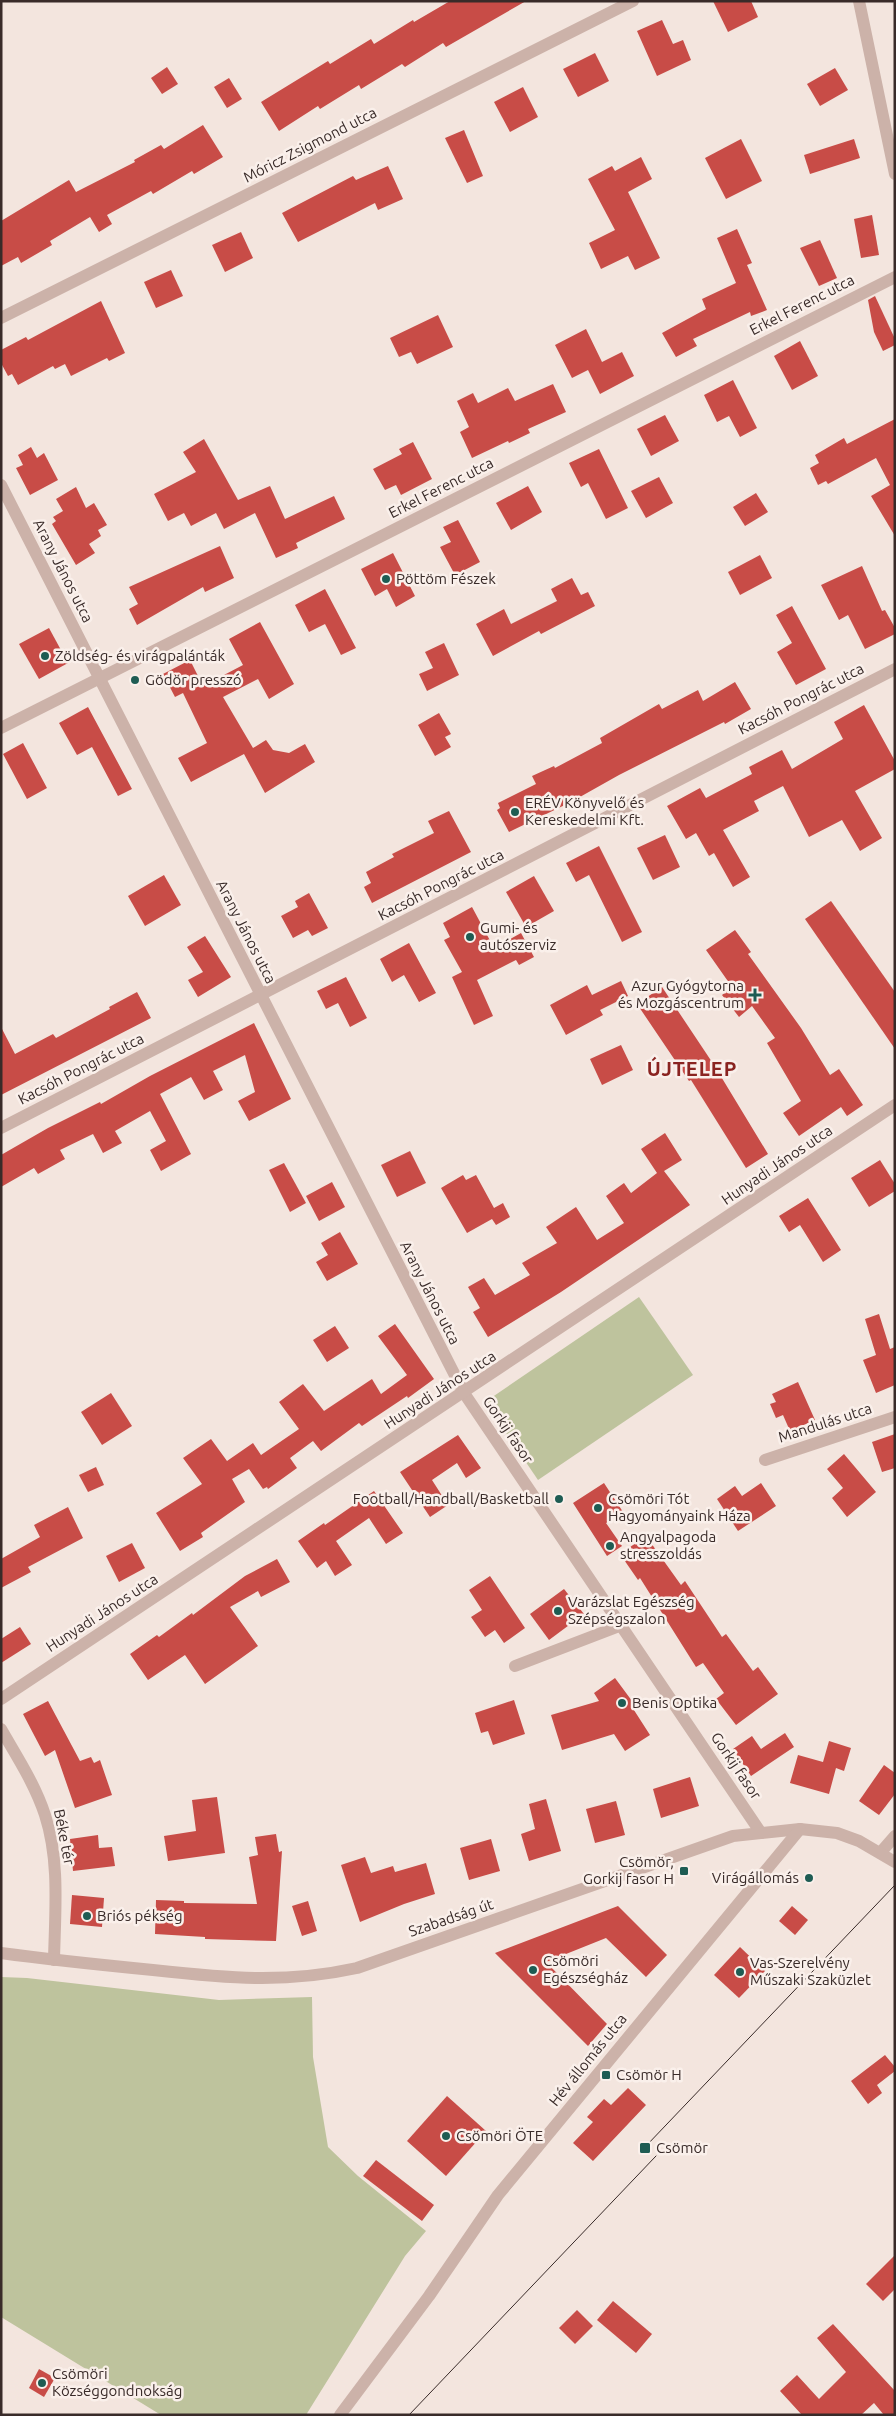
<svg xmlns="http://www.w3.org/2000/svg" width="896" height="2416" font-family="Ubuntu,sans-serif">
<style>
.green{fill:#bec39d}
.building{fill:#c84c47}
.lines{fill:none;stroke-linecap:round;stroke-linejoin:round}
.minor{stroke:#ccb2a9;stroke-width:12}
.tram{stroke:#392b29;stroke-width:1}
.poi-dot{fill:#1e5c53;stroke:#faf0eb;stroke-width:2}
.labels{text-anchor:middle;stroke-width:5;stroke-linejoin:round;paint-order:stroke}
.street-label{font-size:15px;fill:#392b29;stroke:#faf0eb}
.poi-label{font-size:15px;fill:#392b29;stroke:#faf0eb;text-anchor:start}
.district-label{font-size:20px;font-weight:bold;letter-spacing:1px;fill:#8a2421;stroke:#faf0eb}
</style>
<rect width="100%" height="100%" fill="#f3e5de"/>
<!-- green -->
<g class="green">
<path d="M639,1297L693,1375L538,1480L485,1402Z"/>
<path d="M1,1977L27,1978L219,2000L312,1997L313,2057L328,2147L358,2176L426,2231L405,2256L306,2415H161L1,2317Z"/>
</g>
<!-- building -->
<g class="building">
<path d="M450,1H526L446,47L443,43L405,67L402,64L361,89L359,85L320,109L318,106L279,131L261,102L328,61L330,64L371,39L374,44L413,20L414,22Z"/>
<path d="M713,1H751L758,17L728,32Z"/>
<path d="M662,20L673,44L683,40L691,60L657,76L637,31Z"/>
<path d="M595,53L609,81L578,97L563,69Z"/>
<path d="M167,67L178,84L162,94L151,78Z"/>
<path d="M835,68L848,90L820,106L807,84Z"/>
<path d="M229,78L242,99L227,108L214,87Z"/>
<path d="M523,87L538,117L510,132L494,102Z"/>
<path d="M203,125L223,157L194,174L192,171L153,194L151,191L107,215L112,224L99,232L90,217L50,241L52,245L21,263L18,257L1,266V221L69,180L76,192L135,162L134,160L161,145L164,149Z"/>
<path d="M464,130L483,176L467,183L445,138Z"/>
<path d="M741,139L762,181L726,199L705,158Z"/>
<path d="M854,139L860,158L810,174L804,155Z"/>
<path d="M641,157L652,179L628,192L660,258L635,270L628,256L601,269L589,243L615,230L588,179L612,166L615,171Z"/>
<path d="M388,166L403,199L378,210L375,203L298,242L282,213L353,176L356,180Z"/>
<path d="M872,215L879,255L861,258L854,219Z"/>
<path d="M737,229L752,263L747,265L767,310L751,316L750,312L693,339L697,346L676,357L662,333L706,309L702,299L736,283L717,238Z"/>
<path d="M241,232L253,258L225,272L212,245Z"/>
<path d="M820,240L837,278L819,286L800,248Z"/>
<path d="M171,270L183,296L156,308L144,282Z"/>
<path d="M875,296L895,339V345L883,351L874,332L868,300Z"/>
<path d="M101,301L125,353L109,361L107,358L71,376L65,364L55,369L53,366L18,385L12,374L8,376L1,363V350L26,337L28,340Z"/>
<path d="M438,315L453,347L417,364L411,352L399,357L390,338Z"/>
<path d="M586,329L602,362L622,352L634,376L600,394L588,370L572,378L555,345Z"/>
<path d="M800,341L818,376L792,390L774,356Z"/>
<path d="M733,380L757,428L740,437L729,416L717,422L704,395Z"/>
<path d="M553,384L566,412L528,429L530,433L509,443L508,441L472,458L460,432L469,427L457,401L473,393L478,403L508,388L515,401Z"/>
<path d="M665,415L679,441L651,456L637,429Z"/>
<path d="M895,419V536L871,496L890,485L876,458L828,484L826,481L818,485L810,468L819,463L815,455L844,438L847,444Z"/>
<path d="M204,439L238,500L270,486L285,519L334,496L345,519L296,543L298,548L276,558L255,513L224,529L216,513L191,526L184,513L168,521L154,494L196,472L183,452Z"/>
<path d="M413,442L432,479L401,495L396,485L385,490L373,469L402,454L399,449Z"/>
<path d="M31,447L37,458L44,453L58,480L30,495L16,468L23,465L18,455Z"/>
<path d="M599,449L628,508L606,519L588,483L581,487L569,463Z"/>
<path d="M659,477L673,503L646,518L631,491Z"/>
<path d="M528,486L542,512L511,530L496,503Z"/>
<path d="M76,487L86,508L94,503L107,525L98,530L101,536L89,544L95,553L76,565L52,524L56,521L53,517L63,511L56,499Z"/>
<path d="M756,493L768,512L745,526L733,507Z"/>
<path d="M458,520L480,562L455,575L440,547L451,542L443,527Z"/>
<path d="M220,546L234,578L205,592L203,587L137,625L129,609L138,604L129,587Z"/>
<path d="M393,553L415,596L396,607L387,589L375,596L361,569Z"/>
<path d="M760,555L772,578L740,595L728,572Z"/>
<path d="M862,566L882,611L885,610L895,628V634L865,649L848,615L839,620L821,585Z"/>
<path d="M572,578L581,595L588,592L595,606L541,634L539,631L493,656L476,624L504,609L511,624L557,601L551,589Z"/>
<path d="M325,589L356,648L341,655L325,624L309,632L295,605Z"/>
<path d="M792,606L826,669L796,685L777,652L792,643L776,615Z"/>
<path d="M260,622L294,684L269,699L258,679L223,697L253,748L266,740L273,750L289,753L305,744L315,762L265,793L244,754L191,782L178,758L207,743L183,693L175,697L163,674L190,660L203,686L243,665L229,639Z"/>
<path d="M49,628L68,663L39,679L19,644Z"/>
<path d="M444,643L459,675L427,691L419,674L433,668L425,652Z"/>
<path d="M735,682L751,709L725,724L724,722L619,775L571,802L509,832L497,810L500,808L498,803L536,784L532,776L554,766L555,768L602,743L600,738L659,704L662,709L698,690L703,701Z"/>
<path d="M864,705L895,761V769L855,791L882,838L860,851L842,820L809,837L783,786L754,801L759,811L723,830L750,877L733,887L714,853L709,856L696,833L686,839L667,806L700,788L706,798L752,774L749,767L782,750L792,769L843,739L834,722Z"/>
<path d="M88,707L132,789L118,796L92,747L77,755L59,723Z"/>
<path d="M439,713L451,734L445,737L451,747L435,756L418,725Z"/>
<path d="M23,743L47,788L27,799L3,754Z"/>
<path d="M449,811L471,852L372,903L364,887L371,883L366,872L394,857L392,854L434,833L428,821Z"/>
<path d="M665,835L680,867L653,880L637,848Z"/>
<path d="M599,846L642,932L622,942L589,875L576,882L566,863Z"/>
<path d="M164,875L181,905L145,926L128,896Z"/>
<path d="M534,876L554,911L526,927L506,892Z"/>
<path d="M309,893L328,928L312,936L308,930L293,938L281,916L298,907L295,901Z"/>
<path d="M831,901L895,992V1049L805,919Z"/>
<path d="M472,907L494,948L521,933L534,957L519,965L516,960L477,980L493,1016L474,1025L452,977L462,972L444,940L450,937L443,923Z"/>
<path d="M735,930L751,952L748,954L801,1028L830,1075L839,1069L863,1105L847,1116L841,1107L799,1136L783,1113L801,1101L767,1043L775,1038L752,1006L739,1017L722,995L732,987L706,950Z"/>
<path d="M205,936L231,977L198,997L188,980L203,972L187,947Z"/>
<path d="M409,943L436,993L419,1002L404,975L392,982L380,959Z"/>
<path d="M346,977L367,1018L350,1027L338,1003L326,1009L317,991Z"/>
<path d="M621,981L628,996L600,1010L603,1015L566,1035L550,1005L587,985L592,995Z"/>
<path d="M662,987L714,1065L768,1154L746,1168L691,1080L689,1081L637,1004Z"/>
<path d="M137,992L151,1018L1,1095V1027L15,1054L53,1034L56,1038L110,1009L109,1007Z"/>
<path d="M254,1023L291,1099L249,1121L238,1101L255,1092L245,1055L213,1071L223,1090L204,1100L191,1077L160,1094L191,1154L161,1171L150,1150L166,1141L150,1111L115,1131L122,1143L103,1153L93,1134L60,1150L65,1159L38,1174L34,1168L1,1187V1155L48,1128L100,1102L101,1104L150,1076Z"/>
<path d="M621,1045L633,1070L602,1085L590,1059Z"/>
<path d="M665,1133L682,1160L664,1171L690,1205L561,1292L488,1337L473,1312L480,1308L468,1287L484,1278L495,1295L530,1275L522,1263L557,1243L546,1227L576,1207L597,1240L624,1223L606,1196L624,1183L631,1193L657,1173L641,1149Z"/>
<path d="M410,1151L426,1183L397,1197L381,1165Z"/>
<path d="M880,1160L895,1184V1191L869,1207L851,1178Z"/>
<path d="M284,1163L306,1203L290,1212L269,1170Z"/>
<path d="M463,1175L466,1180L476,1175L494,1208L503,1203L510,1217L496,1225L492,1219L467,1233L441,1188Z"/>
<path d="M332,1182L345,1207L319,1221L306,1196Z"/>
<path d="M808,1198L841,1250L823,1262L800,1225L789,1232L779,1216Z"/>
<path d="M340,1232L358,1264L327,1281L316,1262L328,1255L321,1243Z"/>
<path d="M879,1314L890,1349L895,1347V1385L876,1393L863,1360L876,1355L865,1319Z"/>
<path d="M395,1324L434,1379L408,1398L407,1396L362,1426L359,1423L321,1451L313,1441L290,1458L297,1468L268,1489L267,1487L263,1489L249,1469L232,1479L245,1502L201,1533L203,1537L180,1551L156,1513L202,1484L183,1458L211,1439L227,1461L253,1443L261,1455L299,1429L279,1402L303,1384L324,1411L372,1379L381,1394L407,1375L378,1336Z"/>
<path d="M335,1326L349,1348L327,1362L313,1340Z"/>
<path d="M798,1382L815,1420L790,1431L783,1415L776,1418L770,1404L776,1402L772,1394Z"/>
<path d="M111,1393L132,1426L102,1445L81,1412Z"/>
<path d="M895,1434V1468L882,1472L872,1442Z"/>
<path d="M458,1435L481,1468L466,1478L457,1463L432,1480L448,1505L430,1517L400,1472Z"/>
<path d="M844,1454L876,1492L847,1517L832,1498L843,1488L827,1469Z"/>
<path d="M96,1467L104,1485L88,1492L79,1475Z"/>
<path d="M604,1483L623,1512L606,1523L622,1546L607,1556L573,1503Z"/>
<path d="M761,1483L776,1506L738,1531L717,1499L735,1486L742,1496Z"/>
<path d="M374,1491L403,1533L386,1544L369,1518L336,1541L352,1565L335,1576L326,1561L317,1568L298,1541L324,1523L325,1525Z"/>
<path d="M68,1507L83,1538L28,1567L31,1572L1,1588V1559L40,1537L34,1525Z"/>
<path d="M646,1536L681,1585L685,1581L722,1637L726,1634L753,1671L758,1667L778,1694L736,1725L716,1699L724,1693L703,1663L696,1667L640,1578L638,1580L620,1554Z"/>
<path d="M132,1543L145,1568L119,1582L106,1556Z"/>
<path d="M277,1559L290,1582L261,1597L258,1591L230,1607L258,1646L205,1684L185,1655L148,1680L130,1654L157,1635L159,1637L192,1613L193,1615L245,1576Z"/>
<path d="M490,1576L525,1628L504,1643L495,1630L485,1637L471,1617L482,1610L469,1590Z"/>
<path d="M564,1589L584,1614L549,1640L530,1614Z"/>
<path d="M20,1627L31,1644L1,1663V1639Z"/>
<path d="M615,1678L635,1705L632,1707L650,1735L625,1751L614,1734L562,1750L551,1715L599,1701L594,1693Z"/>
<path d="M514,1700L525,1734L493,1745L488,1731L481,1733L475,1713Z"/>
<path d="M48,1701L80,1761L91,1757L94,1763L100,1760L112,1795L75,1808L55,1750L45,1756L23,1714Z"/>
<path d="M785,1733L794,1747L751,1776L733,1749L752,1736L761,1749Z"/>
<path d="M829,1741L851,1748L844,1771L836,1768L829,1794L790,1783L798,1755L823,1762Z"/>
<path d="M884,1765L895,1773V1794L879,1815L859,1801Z"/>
<path d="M690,1777L699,1806L661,1818L653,1789Z"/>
<path d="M217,1797L225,1853L168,1861L164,1836L196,1831L192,1800Z"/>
<path d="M546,1799L561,1851L529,1861L521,1834L535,1829L529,1804Z"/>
<path d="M616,1801L625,1835L595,1843L586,1809Z"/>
<path d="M276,1834L279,1852L282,1851L276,1941L205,1939V1937L155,1934L156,1900L184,1901V1903L257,1904L249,1857L258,1855L255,1837Z"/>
<path d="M98,1835L99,1848L112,1847L115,1866L73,1871L70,1839Z"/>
<path d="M491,1839L500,1871L469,1880L460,1848Z"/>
<path d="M365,1857L371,1873L393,1866L395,1872L426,1863L435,1894L404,1904L360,1922L341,1865Z"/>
<path d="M72,1895L104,1898L102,1927L70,1924Z"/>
<path d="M308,1901L317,1931L302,1936L292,1906Z"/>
<path d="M618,1906L667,1955L646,1977L606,1938L546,1962L607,2024L588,2046L495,1953Z"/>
<path d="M792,1906L808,1920L795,1935L779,1921Z"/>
<path d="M740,1947L765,1971L739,1998L714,1975Z"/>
<path d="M885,2055L895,2067V2071L877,2085L882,2093L868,2104L851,2081Z"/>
<path d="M628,2088L646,2105L593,2161L573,2143L593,2122L587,2117L604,2099L611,2105Z"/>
<path d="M447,2096L486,2131L446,2176L407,2141Z"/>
<path d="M376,2160L434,2205L422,2221L363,2176Z"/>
<path d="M895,2255V2289L883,2301L866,2284Z"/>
<path d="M613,2301L652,2334L636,2353L597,2320Z"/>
<path d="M577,2310L593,2326L575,2344L559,2328Z"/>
<path d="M833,2324L895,2391V2415H884L874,2403L861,2415H802L780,2391L797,2375L819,2399L846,2372L817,2338Z"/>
<path d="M39,2369L55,2378L44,2397L29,2388Z"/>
</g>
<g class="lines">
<!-- minor -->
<g class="minor">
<path d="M859,1L895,174"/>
<path d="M1,318L633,1"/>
<path d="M1,485L464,1393L761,1833"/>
<path d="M1,728L895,277"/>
<path d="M1,1128L895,669"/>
<path d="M765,1460L895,1417"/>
<path d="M515,1666L622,1625"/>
<path d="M1,1699L895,1105"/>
<path d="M1,1729C17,1757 35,1784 45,1815C60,1861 55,1912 54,1960"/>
<path d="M881,1852L895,1836"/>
<path d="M1,1953C52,1960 102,1965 153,1970C226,1978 284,1984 357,1968L733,1836L800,1829L837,1833L859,1841L895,1862"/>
<path d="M340,2415L429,2296L498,2195L800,1829"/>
</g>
<!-- tram -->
<g class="tram">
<path d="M646,2146L895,1885"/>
<path d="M409,2415L656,2156"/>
</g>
</g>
<!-- markers -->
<g class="poi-dot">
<circle cx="386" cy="579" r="5"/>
<circle cx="45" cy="656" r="5"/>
<circle cx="135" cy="680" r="5"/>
<circle cx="515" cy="812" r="5"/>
<circle cx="470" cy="937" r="5"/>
<path d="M752.5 987.5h5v5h5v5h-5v5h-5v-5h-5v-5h5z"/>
<circle cx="559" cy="1499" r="5"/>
<circle cx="598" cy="1508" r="5"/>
<circle cx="610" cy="1546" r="5"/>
<circle cx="558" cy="1611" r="5"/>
<circle cx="622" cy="1703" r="5"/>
<rect x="679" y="1866" width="10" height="10" rx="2.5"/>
<circle cx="809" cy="1878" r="5"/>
<circle cx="87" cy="1916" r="5"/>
<circle cx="533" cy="1970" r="5"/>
<circle cx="740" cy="1972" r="5"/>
<rect x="601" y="2070" width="10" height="10" rx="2.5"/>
<circle cx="446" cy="2136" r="5"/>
<rect x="639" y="2142" width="12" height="12" rx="2.5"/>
<circle cx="42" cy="2383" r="5"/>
</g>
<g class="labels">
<!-- street labels -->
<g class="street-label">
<text transform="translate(310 145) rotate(-27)" y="5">Móricz Zsigmond utca</text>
<text transform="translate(802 305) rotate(-27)" y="5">Erkel Ferenc utca</text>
<text transform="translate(441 488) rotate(-27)" y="5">Erkel Ferenc utca</text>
<text transform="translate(63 571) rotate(63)" y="5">Arany János utca</text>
<text transform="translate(801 699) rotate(-27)" y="5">Kacsóh Pongrác utca</text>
<text transform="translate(441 885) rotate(-27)" y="5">Kacsóh Pongrác utca</text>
<text transform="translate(246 932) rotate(63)" y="5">Arany János utca</text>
<text transform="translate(81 1069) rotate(-27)" y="5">Kacsóh Pongrác utca</text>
<text transform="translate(777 1165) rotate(-34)" y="5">Hunyadi János utca</text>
<text transform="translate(430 1293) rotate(63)" y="5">Arany János utca</text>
<text transform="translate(440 1390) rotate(-33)" y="5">Hunyadi János utca</text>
<text transform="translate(825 1423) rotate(-18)" y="5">Mandulás utca</text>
<text transform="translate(508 1430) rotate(56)" y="5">Gorkij fasor</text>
<text transform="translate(102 1613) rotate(-33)" y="5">Hunyadi János utca</text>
<text transform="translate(736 1766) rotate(56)" y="5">Gorkij fasor</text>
<text transform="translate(64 1837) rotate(79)" y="5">Béke tér</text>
<text transform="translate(451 1918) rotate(-19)" y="5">Szabadság út</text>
<text transform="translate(588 2060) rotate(-51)" y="5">Hév állomás utca</text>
</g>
<!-- poi labels -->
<g class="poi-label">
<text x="396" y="584">Pöttöm Fészek</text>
<text x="55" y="661">Zöldség- és virágpalánták</text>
<text x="145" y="685">Gödör presszó</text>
<text x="525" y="808">ERÉV Könyvelő és<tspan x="525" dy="17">Kereskedelmi Kft.</tspan></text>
<text x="480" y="933">Gumi- és<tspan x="480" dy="17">autószerviz</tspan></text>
<text x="744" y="991" text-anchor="end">Azur Gyógytorna<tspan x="744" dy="17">és Mozgáscentrum</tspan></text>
<text x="549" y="1504" text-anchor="end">Football/Handball/Basketball</text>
<text x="608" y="1504">Csömöri Tót<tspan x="608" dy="17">Hagyományaink Háza</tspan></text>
<text x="620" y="1542">Angyalpagoda<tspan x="620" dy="17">stresszoldás</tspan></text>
<text x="568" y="1607">Varázslat Egészség<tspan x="568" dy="17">Szépségszalon</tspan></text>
<text x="632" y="1708">Benis Optika</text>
<text x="674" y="1867" text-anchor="end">Csömör,<tspan x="674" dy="17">Gorkij fasor H</tspan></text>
<text x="799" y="1883" text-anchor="end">Virágállomás</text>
<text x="97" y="1921">Briós pékség</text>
<text x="543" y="1966">Csömöri<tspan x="543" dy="17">Egészségház</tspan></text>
<text x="750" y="1968">Vas-Szerelvény<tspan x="750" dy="17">Műszaki Szaküzlet</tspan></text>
<text x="616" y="2080">Csömör H</text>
<text x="456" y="2141">Csömöri ÖTE</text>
<text x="656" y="2153">Csömör</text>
<text x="52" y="2379">Csömöri<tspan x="52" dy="17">Községgondnokság</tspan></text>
</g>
<!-- district labels -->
<g class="district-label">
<text x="692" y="1076">ÚJTELEP</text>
</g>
</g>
<!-- border -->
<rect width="896" height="2416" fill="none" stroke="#392b29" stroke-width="5"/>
</svg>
